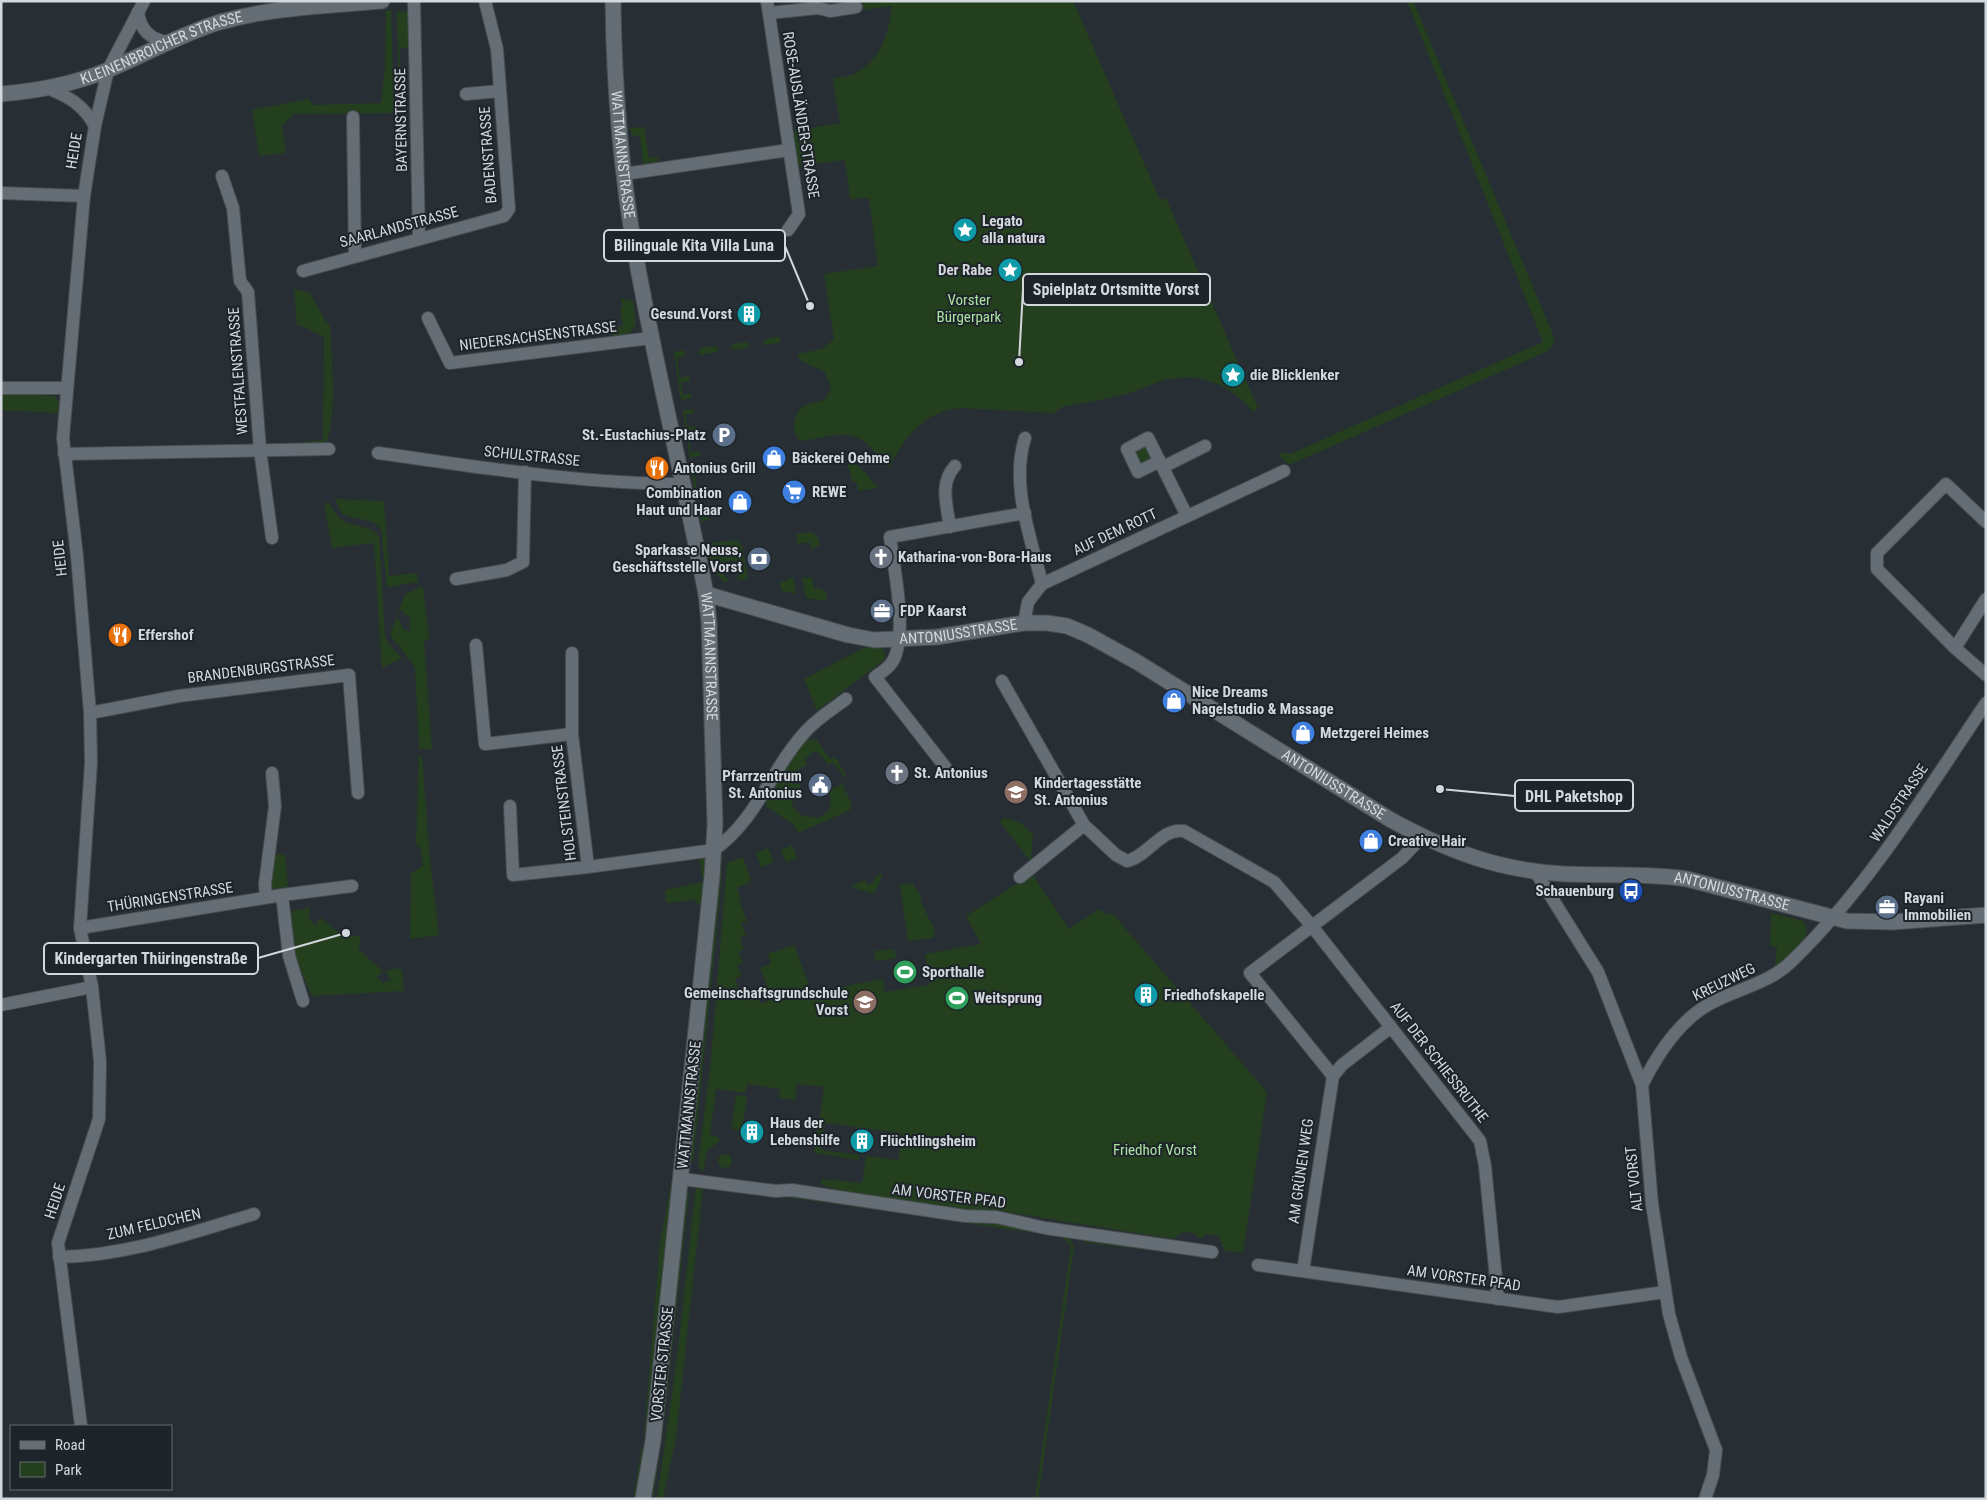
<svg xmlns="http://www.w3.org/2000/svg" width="1987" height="1500" font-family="'Roboto Condensed',sans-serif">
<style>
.green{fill:#243f1e;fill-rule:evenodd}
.sand{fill:#3c3414}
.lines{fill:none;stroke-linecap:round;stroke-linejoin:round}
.minor-casing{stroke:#474c52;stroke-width:14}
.tertiary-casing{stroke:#474c52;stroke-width:17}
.minor{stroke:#656d75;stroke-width:12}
.tertiary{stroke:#656d75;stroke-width:15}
.labels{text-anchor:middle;stroke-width:4;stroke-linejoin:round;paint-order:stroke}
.street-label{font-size:15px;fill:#d3d8dc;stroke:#1d242a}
.poi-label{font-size:15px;font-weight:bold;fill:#d3d8dc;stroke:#1d242a;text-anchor:start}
.park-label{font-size:15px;fill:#ace2a1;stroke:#1d242a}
.leader{fill:none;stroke:#d3d8dc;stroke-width:2}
.callout-dot{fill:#d3d8dc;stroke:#1d242a;stroke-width:2}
.callout{fill:#1d242a;stroke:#d3d8dc;stroke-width:2}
.callout-label{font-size:16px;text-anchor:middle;font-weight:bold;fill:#d3d8dc}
</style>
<rect width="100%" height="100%" fill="#272e34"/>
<!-- green -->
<g class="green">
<path d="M862,1H1073L1160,200L1166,198L1258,408L1253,412C1231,385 1200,371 1165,380C1154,383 1144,388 1133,392C1110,399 1085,402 1062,407L1053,413L961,408C925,410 904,438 889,468C881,461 876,452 868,445C851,427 823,438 802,441L798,439C790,427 794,409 809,404C814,402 820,402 825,399L831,388L824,371L801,361L797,354L822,349L834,339L824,274L878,266L869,198L850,199L845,160L798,166L793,131L840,123L833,79C841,77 850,76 856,73C882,59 889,32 892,6L863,10Z"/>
<path d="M1407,1H1413L1554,337V343L1548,351L1289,465L1279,456L1282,452L1290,454L1543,342Z"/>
<path d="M391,10L394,113L294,114L282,126L286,153L259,156L252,110L308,99L313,105L381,103L385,69L386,11Z"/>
<path d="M411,11L412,48H400L402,112L400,111L397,12Z"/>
<path d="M644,127L649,158L659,157L657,162L643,164L640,135L632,136L630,128Z"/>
<path d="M294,289L310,293L326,322L330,326C331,350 339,431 323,446H265L323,440L324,336C313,334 309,327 297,325Z"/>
<path d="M620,298L633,301L636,325L629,335L612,338L611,328L623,326L620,308L623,307Z"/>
<path d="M777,337L781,338L780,343L763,345L765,339Z"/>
<path d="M748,342L750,347L732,350V344Z"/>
<path d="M714,346L717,347V352L699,355L700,348Z"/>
<path d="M684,350L685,356L677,358L680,378L689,376L690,381L681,382L683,395L691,394V398L681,400L674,352Z"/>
<path d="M1,393L55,396L59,402L58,413L1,410Z"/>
<path d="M693,409L694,413L686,414L687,427L696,426V430L688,432L691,452L700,451V456L690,458L683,411Z"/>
<path d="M1146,445L1154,458L1141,465L1134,451Z"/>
<path d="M846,456L865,472L878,488L858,491L857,483L852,481Z"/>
<path d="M699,465L702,470L694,471L697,489H694L691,467Z"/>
<path d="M706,493L705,496L698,498L701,517L710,515V517L708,520L701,522L696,496Z"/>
<path d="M335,499L384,501L389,576L417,573L418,582L387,587L381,529C371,516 355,521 342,514Z"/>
<path d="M329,502C342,534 364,519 379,536L385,636L389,644L402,658L382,668L374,543L332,548L324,504Z"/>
<path d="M811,532L817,536L820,545L811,549L810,542L797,544L796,534Z"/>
<path d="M736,540L742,545L748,579L736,580L742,570L739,562L732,560L723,565L722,573L730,581L724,582L711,567L706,544Z"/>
<path d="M793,577L796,594L781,590L780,582L789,580V578Z"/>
<path d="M802,577L812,578L814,589L820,588L826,593L827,601L806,598Z"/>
<path d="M423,586L429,640L424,641L432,749H419L415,667L391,636V632L405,594ZM401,610L410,618V631L404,630L397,616Z"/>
<path d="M866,647L883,649L885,654L884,660L817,711L804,679Z"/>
<path d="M816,739L830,759L835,757L845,773V778L834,763L828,764L818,752L814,751L805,759L807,765L790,774L789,777L794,784H799L801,787L793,792L792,805L800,815L819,818L830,809L831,798L825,790L830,785L836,788L844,781C841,792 855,799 850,810L798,833L794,825L767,807L766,800L801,745L808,740Z"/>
<path d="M419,756H422L430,861L439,935L410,939L411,873L423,866L420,848L416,844Z"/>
<path d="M1004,818L1021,823L1033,835L1031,862L1000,822Z"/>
<path d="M792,845L797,858L786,862L781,850Z"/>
<path d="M768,848L774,862L761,867L756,853Z"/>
<path d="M285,854L288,887L271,889L273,855Z"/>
<path d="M722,855L721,886L693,1162L690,1161L719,882C714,874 717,862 722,855Z"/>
<path d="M705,856L707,858L647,1434L644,1437L660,1244L673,1173L701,907L694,900L666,903L665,890L703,882L699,857Z"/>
<path d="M743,857L751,880L748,883L737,888L741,899L739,901L747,921L741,923L746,935L740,938L744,949L739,952L743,963L737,965L741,976L735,979L740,992L746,989L751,1001L758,998L761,1004L772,999L760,968L771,964L768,954L794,945L815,1000L833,994L831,989L883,979L885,992L930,985L925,954L981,944L966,916L1032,874L1069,929L1099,909L1107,915L1111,912L1267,1092L1243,1253L1225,1251L1218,1236L1207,1234L1201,1239L1193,1233L1183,1232L1173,1239L989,1209V1212C938,1210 874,1201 825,1186L821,1184V1179L862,1183L866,1156L898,1160L902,1133L825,1123L821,1150L859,1155V1160L815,1153L814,1152L824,1087L797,1084L795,1100L779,1098L780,1089L747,1084L745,1093L716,1089L710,1135L718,1137L720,1141L707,1151L703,1173L698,1165L711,1060L727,863Z"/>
<path d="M883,874L874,894L854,888L852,886L865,880L868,885L874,882V877Z"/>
<path d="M912,883L921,895V902L935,931L933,938L908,941L900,885Z"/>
<path d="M310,908L309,919L315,925L321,918L345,938L357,935L360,937L359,950L383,971L377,977L383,983L390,980L386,971L397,968L402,970L404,991L312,996L294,955L291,911Z"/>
<path d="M1771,913L1803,921L1807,928C1806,945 1788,957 1775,966L1777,947L1770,946Z"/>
<path d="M894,949L897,958L875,961L874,951Z"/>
<path d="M736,1095L747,1096L742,1130L731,1129Z"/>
<circle cx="725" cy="1161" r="7"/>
<path d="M702,1184L985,1221L1069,1237L1074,1247L1038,1499H1035L1071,1245L1062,1237L800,1199L703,1188L676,1437L663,1499H657L677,1359L696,1186Z"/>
<path d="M687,1193H689L662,1440L659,1439Z"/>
<path d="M1085,1238L1218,1257V1259L1083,1242Z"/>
<path d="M658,1443H661L653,1499H649Z"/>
<path d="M642,1446L644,1449L636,1499H633Z"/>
</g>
<!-- sand -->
<circle class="sand" cx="965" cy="230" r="9"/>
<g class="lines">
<defs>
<g id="minor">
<path d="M414,1L419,238"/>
<path d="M767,1L799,214L788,230"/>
<path d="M138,12C140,30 151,40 168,42"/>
<path d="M769,13L818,8L830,11L856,7"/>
<path d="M47,88C70,97 83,105 95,126"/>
<path d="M466,94L500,91"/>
<path d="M353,117L355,255"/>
<path d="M624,174L789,150"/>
<path d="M222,176L233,208L240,281L248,292L260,450L272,538"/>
<path d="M1,193L84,196"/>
<path d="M303,271L504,216L509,209L497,49L485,1"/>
<path d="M428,318L450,363L651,338"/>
<path d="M1,388H66"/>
<path d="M1025,438C1010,485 1031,537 1042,584"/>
<path d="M378,453C479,467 582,484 684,484"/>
<path d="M64,454L329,449"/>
<path d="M1160,461L1138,472L1127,449L1148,438L1187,516"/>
<path d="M1163,467L1205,446"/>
<path d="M1986,522L1946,484L1877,553V569L1955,648L1986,675"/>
<path d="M950,527C947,506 939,483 955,466"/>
<path d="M456,579L507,570L523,562L525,472"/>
<path d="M1024,623L1028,602L1042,584L1284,471"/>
<path d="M476,645L485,744L572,734"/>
<path d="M1955,648L1986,599"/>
<path d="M572,653V734L588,867"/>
<path d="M1002,681L1084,825"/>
<path d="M90,713L179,696L349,675L358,793"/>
<path d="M946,768L875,677C881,673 889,668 893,661C908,633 894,569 890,537L1025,513"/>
<path d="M510,806L513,875L588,867L714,850C757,820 772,767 807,730C818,718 833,709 846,699"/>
<path d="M1535,871L1598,972L1642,1085L1652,1204L1669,1314L1681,1357L1716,1450L1713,1475L1705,1499"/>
<path d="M1020,877L1084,825L1116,855L1127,861C1147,857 1162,827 1184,831L1274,882L1311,925L1480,1141L1485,1166L1498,1299"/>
<path d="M282,895L289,956L303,1001"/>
<path d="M266,897L265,884L275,806L272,773"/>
<path d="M80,928L282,895L352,886"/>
<path d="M1,1005L92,987L80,928L91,763L90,713L77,556L63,438L84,196L95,126L108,70L144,1"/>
<path d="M1333,1076L1250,973L1402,858L1422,837"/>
<path d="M1642,1085C1656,1057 1678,1023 1706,1006C1734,989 1768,985 1792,961C1870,885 1926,792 1986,703"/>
<path d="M682,1179L776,1191L792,1190L965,1216L996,1217L1045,1228L1212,1252"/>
<path d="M59,1257C126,1256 191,1233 254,1214"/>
<path d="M1258,1265L1558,1307L1665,1292"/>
<path d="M1303,1271L1333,1076L1342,1065L1391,1027"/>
<path d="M81,1426L58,1243L99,1119L100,1061L92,987"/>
</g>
<g id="tertiary">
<path id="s1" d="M613,1C614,86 621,173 636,257C656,370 684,481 706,594L709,622L715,824L712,876L653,1441L643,1499"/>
<path id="s2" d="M1,94C38,91 74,84 108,70C146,54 181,34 220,22C273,7 328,6 382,1"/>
<path id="s3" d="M706,594L848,635L875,640L937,637L1024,623H1047L1067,626L1088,635L1137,662L1391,820C1448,851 1500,871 1565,874C1606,876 1647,873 1687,879L1847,921L1893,922L1986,915"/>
</g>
</defs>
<!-- minor casing -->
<use href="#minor" class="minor-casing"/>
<!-- tertiary casing -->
<use href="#tertiary" class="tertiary-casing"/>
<!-- minor -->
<use href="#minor" class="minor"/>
<!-- tertiary -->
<use href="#tertiary" class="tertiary"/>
</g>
<!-- icons -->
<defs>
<symbol id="sight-disc" viewBox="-11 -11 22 22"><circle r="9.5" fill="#0f9aa8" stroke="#1d242a"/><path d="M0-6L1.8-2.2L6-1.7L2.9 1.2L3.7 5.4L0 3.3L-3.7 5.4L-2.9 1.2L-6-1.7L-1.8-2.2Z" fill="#fff"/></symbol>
<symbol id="building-disc" viewBox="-11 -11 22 22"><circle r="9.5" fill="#0f9aa8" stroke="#1d242a"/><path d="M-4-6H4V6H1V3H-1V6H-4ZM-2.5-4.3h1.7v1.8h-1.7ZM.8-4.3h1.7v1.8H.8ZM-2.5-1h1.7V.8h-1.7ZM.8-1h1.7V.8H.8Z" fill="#fff"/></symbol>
<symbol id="parking-disc" viewBox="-11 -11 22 22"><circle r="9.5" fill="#5c6f8a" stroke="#1d242a"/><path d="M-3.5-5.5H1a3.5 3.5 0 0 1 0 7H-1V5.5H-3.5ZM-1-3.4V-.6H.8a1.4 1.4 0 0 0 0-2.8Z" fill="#fff"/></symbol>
<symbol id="shop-disc" viewBox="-11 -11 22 22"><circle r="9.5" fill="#3f7fe0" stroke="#1d242a"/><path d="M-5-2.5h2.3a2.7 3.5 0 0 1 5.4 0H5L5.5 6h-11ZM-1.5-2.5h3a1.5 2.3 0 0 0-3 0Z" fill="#fff"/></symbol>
<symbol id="restaurant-disc" viewBox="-11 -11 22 22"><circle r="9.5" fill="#e8710a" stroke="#1d242a"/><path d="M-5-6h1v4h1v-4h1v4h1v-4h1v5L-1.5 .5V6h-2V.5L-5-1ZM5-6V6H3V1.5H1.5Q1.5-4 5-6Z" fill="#fff"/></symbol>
<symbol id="supermarket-disc" viewBox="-11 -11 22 22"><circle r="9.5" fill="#3f7fe0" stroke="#1d242a"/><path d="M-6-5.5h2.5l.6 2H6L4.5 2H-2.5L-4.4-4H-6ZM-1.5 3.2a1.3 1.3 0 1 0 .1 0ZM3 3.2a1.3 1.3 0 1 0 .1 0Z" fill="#fff"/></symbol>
<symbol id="church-disc" viewBox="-11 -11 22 22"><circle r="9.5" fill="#6b7280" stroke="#1d242a"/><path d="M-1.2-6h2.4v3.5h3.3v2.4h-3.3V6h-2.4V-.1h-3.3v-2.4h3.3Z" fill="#fff"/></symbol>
<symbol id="bank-disc" viewBox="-11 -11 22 22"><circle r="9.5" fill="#5c6f8a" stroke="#1d242a"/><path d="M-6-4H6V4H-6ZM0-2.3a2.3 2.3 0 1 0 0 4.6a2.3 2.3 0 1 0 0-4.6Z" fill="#fff"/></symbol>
<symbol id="office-disc" viewBox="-11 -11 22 22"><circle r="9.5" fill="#5c6f8a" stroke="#1d242a"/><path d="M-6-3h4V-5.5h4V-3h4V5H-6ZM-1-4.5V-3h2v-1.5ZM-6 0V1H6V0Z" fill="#fff"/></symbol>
<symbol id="civic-disc" viewBox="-11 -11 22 22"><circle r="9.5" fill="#5c6f8a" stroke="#1d242a"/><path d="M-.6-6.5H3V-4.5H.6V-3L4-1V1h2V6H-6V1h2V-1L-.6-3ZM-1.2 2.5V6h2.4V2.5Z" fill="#fff"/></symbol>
<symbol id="school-disc" viewBox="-11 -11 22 22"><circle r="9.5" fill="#8d6e63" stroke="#1d242a"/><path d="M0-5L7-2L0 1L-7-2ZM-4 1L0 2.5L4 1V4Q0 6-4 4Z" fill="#fff"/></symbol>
<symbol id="bus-disc" viewBox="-11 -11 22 22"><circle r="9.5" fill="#1a4fb4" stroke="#1d242a"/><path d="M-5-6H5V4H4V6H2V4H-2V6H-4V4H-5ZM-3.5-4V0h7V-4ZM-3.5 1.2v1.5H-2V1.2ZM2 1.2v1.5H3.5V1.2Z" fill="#fff"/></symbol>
<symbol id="stadium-disc" viewBox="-11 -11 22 22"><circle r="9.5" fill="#2e9e5b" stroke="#1d242a"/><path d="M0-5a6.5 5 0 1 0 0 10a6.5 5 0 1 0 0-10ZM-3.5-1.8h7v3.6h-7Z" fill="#fff"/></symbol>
</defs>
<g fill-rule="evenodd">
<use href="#sight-disc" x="951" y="216" width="28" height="28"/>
<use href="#sight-disc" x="996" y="256" width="28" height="28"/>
<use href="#building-disc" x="735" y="300" width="28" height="28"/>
<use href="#sight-disc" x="1219" y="361" width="28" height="28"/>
<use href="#parking-disc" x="710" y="421" width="28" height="28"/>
<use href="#shop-disc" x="760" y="444" width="28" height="28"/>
<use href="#restaurant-disc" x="643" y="454" width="28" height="28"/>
<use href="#supermarket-disc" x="780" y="478" width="28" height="28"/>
<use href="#shop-disc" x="726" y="488" width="28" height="28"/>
<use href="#church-disc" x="867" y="543" width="28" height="28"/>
<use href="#bank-disc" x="745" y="545" width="28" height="28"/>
<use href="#office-disc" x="868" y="597" width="28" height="28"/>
<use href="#restaurant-disc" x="106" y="621" width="28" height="28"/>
<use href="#shop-disc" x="1160" y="687" width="28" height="28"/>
<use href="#shop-disc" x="1289" y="719" width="28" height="28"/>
<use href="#church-disc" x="883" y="759" width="28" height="28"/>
<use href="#civic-disc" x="806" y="771" width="28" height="28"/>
<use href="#school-disc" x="1002" y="778" width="28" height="28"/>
<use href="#shop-disc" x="1357" y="827" width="28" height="28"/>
<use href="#bus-disc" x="1617" y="877" width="28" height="28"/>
<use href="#office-disc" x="1873" y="893" width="28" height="28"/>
<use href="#stadium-disc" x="891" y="958" width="28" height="28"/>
<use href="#building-disc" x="1132" y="981" width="28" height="28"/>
<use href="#stadium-disc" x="943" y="984" width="28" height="28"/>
<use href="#school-disc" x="851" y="988" width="28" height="28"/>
<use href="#building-disc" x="738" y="1118" width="28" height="28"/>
<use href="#building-disc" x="848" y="1127" width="28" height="28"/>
</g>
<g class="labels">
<!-- street labels -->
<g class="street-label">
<text dy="5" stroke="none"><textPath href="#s2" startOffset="168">KLEINENBROICHER STRASSE</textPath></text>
<text transform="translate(801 115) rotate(81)" y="5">ROSE-AUSLÄNDER-STRASSE</text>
<text transform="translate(401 120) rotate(-91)" y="5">BAYERNSTRASSE</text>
<text transform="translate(74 151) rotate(-81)" y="5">HEIDE</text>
<text transform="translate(488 155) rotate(-94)" y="5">BADENSTRASSE</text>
<text dy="5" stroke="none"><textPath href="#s1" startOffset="154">WATTMANNSTRASSE</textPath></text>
<text transform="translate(399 227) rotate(-15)" y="5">SAARLANDSTRASSE</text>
<text transform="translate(538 336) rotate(-7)" y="5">NIEDERSACHSENSTRASSE</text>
<text transform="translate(238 371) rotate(-94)" y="5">WESTFALENSTRASSE</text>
<text transform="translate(532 456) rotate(6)" y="5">SCHULSTRASSE</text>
<text transform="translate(1115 532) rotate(-25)" y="5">AUF DEM ROTT</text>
<text transform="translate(60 558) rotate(-96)" y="5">HEIDE</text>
<text dy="5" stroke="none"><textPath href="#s3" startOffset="259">ANTONIUSSTRASSE</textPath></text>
<text dy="5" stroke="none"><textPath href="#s1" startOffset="664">WATTMANNSTRASSE</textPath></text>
<text transform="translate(261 669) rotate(-7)" y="5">BRANDENBURGSTRASSE</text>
<text dy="5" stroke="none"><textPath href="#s3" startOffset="679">ANTONIUSSTRASSE</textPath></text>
<text transform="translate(564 803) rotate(-97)" y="5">HOLSTEINSTRASSE</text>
<text transform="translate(1899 803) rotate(-56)" y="5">WALDSTRASSE</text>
<text dy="5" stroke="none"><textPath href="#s3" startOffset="1099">ANTONIUSSTRASSE</textPath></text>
<text transform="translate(170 897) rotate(-9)" y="5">THÜRINGENSTRASSE</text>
<text transform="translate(1724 982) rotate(-26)" y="5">KREUZWEG</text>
<text transform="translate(1439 1062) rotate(52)" y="5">AUF DER SCHIESSRUTHE</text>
<text transform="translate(689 1105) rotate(-84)" y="5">WATTMANNSTRASSE</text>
<text transform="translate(1301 1171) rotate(-82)" y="5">AM GRÜNEN WEG</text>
<text transform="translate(1634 1179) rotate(-96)" y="5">ALT VORST</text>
<text transform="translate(949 1196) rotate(7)" y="5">AM VORSTER PFAD</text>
<text transform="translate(55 1201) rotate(-72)" y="5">HEIDE</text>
<text transform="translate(154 1224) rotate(-13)" y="5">ZUM FELDCHEN</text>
<text transform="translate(1464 1278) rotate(8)" y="5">AM VORSTER PFAD</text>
<text transform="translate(662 1364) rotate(-84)" y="5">VORSTER STRASSE</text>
</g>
<!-- poi labels -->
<g class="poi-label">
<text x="982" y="226">Legato<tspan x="982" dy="17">alla natura</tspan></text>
<text x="992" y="275" text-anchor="end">Der Rabe</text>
<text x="732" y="319" text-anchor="end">Gesund.Vorst</text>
<text x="1250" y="380">die Blicklenker</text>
<text x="706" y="440" text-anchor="end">St.-Eustachius-Platz</text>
<text x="792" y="463">Bäckerei Oehme</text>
<text x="674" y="473">Antonius Grill</text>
<text x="812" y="497">REWE</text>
<text x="722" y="498" text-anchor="end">Combination<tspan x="722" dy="17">Haut und Haar</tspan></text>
<text x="742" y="555" text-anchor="end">Sparkasse Neuss,<tspan x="742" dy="17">Geschäftsstelle Vorst</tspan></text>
<text x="898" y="562">Katharina-von-Bora-Haus</text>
<text x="900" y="616">FDP Kaarst</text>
<text x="138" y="640">Effershof</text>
<text x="1192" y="697">Nice Dreams<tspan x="1192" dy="17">Nagelstudio &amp; Massage</tspan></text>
<text x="1320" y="738">Metzgerei Heimes</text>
<text x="914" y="778">St. Antonius</text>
<text x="802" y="781" text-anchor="end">Pfarrzentrum<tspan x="802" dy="17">St. Antonius</tspan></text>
<text x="1034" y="788">Kindertagesstätte<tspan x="1034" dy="17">St. Antonius</tspan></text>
<text x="1388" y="846">Creative Hair</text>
<text x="1614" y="896" text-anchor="end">Schauenburg</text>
<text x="1904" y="903">Rayani<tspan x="1904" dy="17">Immobilien</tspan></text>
<text x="922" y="977">Sporthalle</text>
<text x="848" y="998" text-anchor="end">Gemeinschaftsgrundschule<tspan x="848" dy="17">Vorst</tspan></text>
<text x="1164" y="1000">Friedhofskapelle</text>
<text x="974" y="1003">Weitsprung</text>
<text x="770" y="1128">Haus der<tspan x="770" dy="17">Lebenshilfe</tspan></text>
<text x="880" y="1146">Flüchtlingsheim</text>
</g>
<!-- park labels -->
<g class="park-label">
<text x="969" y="305">Vorster<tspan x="969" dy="17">Bürgerpark</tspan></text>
<text x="1155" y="1155">Friedhof Vorst</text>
</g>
</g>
<!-- callouts -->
<path class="leader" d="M810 306L785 246M1019 362L1023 289M1440 789L1515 796M346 933L258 958"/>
<g class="callout-dot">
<circle cx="810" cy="306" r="5"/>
<circle cx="1019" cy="362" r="5"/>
<circle cx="1440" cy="789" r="5"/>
<circle cx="346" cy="933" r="5"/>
</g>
<g class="callout">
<rect x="604" y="230" width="181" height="31" rx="5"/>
<rect x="1023" y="274" width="187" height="31" rx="5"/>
<rect x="1515" y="780" width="118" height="31" rx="5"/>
<rect x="44" y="943" width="214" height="31" rx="5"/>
</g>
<g class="callout-label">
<text x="694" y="251">Bilinguale Kita Villa Luna</text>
<text x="1116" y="295">Spielplatz Ortsmitte Vorst</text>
<text x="1574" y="802">DHL Paketshop</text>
<text x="151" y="964">Kindergarten Thüringenstraße</text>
</g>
<!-- border -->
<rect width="1987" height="1500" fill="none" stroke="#d3d8dc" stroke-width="5"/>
<!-- legend -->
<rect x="10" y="1425" width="162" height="65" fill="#1d242a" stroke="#666c71"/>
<rect x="20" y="1441" width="25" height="8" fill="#656d75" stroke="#666c71"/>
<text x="55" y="1450" font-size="15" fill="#d3d8dc">Road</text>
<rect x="20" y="1462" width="25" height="15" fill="#243f1e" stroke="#666c71"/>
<text x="55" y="1475" font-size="15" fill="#d3d8dc">Park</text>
</svg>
